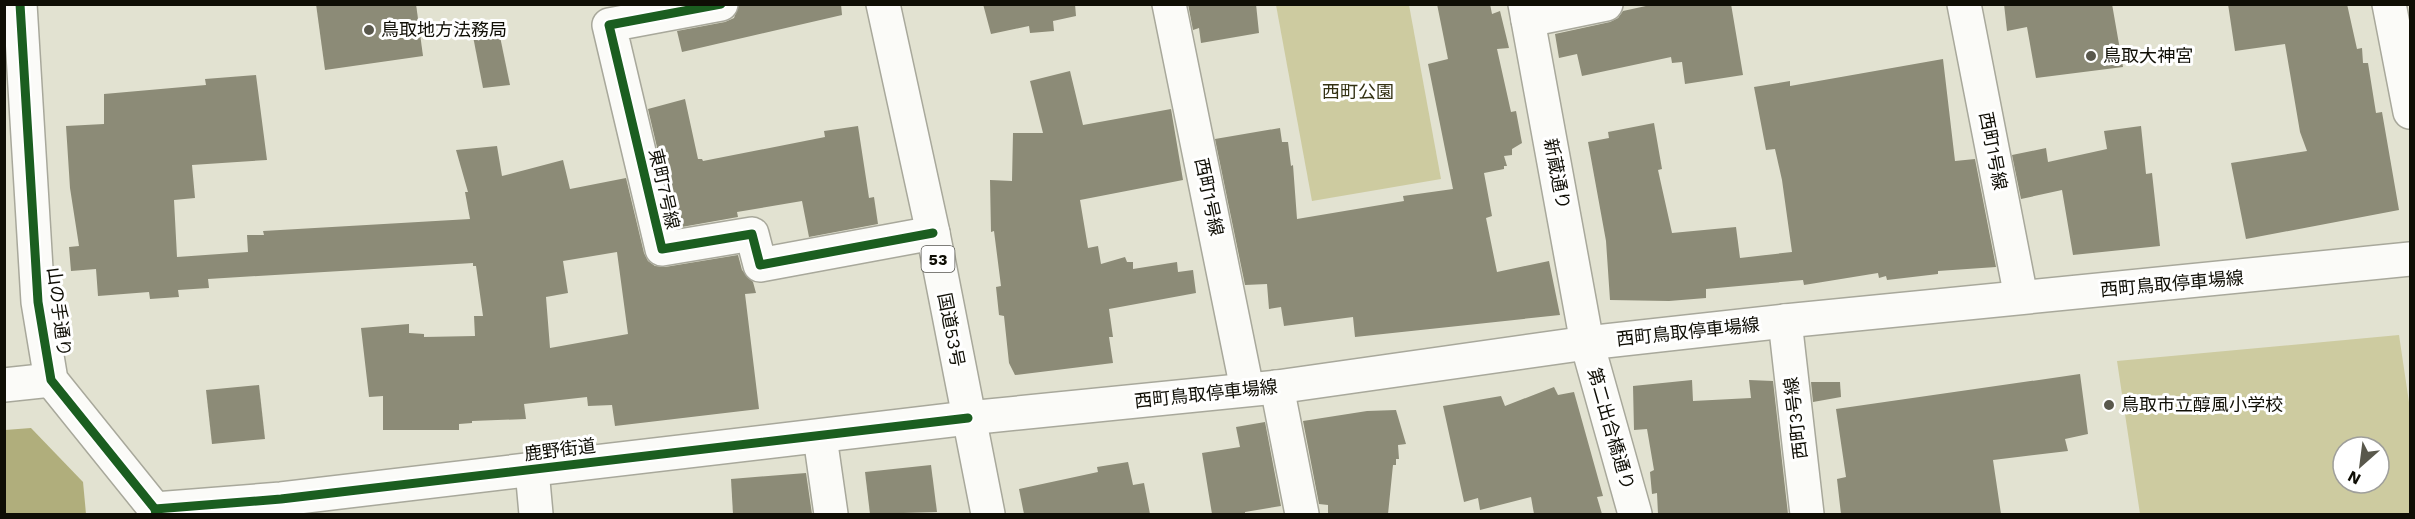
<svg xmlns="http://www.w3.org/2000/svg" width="2415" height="519" font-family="'Work Sans','Noto Sans JP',sans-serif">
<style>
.green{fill:#cdcba0;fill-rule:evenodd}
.water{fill:#b0ae7c}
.building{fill:#8c8b77;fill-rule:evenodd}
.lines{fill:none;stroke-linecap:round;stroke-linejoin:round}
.minor-casing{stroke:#a8a89b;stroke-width:36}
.major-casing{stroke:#a8a89b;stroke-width:36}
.highway-casing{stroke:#a8a89b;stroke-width:36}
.minor{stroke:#fbfbf8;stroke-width:33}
.major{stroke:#fbfbf8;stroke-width:33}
.highway{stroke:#fbfbf8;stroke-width:33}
.cycleway-casing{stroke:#fff;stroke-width:13}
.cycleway{stroke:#1b5e20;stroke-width:9}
.poi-dot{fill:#59584c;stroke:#fff;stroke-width:2}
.labels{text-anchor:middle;stroke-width:6;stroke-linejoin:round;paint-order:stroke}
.shield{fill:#fff;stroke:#575650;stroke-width:1.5}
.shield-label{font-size:16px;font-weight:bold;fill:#0f0e05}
.poi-label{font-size:18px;fill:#0f0e05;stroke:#fff;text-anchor:start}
.park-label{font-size:18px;fill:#333113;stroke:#fff}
.street-label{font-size:18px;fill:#0f0e05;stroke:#fff}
</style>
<rect width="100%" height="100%" fill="#e2e2d1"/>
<!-- green -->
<g class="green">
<path d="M1276,5H1409L1441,179L1312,201Z"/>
<path d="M2399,335L2410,409V514H2140L2117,361ZM2343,447H2379V483H2343Z"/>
</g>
<!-- water -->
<path class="water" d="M31,428L83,482L86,514H5V430Z"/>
<!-- building -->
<g class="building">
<path d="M316,4H416L423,56L325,70Z"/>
<path d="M739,4H841L842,15L682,52L677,31L725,22L734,18Z"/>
<path d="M983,4H1075L1076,16L1053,21L1054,31L1030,33L1029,26L991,34Z"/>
<path d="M1188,4H1256L1259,33L1201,43L1199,28L1193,30Z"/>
<path d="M1437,4H1490L1492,14L1500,11L1509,48L1497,49L1511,112L1516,111L1522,143L1512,149V155L1504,156L1507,166H1504V169L1484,173L1492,216L1486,218L1497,272L1549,261L1560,315L1355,337L1353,317L1284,326L1281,307L1269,309L1267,284L1245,285L1215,139L1280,128L1282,142H1288L1291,166L1293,165L1297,219L1404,201L1403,196L1453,189L1428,64L1448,59Z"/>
<path d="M1655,4H1731L1743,75L1685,84L1682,62L1672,63L1671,57L1582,76L1577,54L1559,58L1555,34L1610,22L1618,18L1623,11Z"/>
<path d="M2004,4H2112L2123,67L2036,78L2027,27L2007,31Z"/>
<path d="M2228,4H2347L2357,49L2362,48L2363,63H2368L2376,113L2382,112L2399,210L2246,239L2231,163L2307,151L2300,132L2285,44L2235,51Z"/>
<path d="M497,22L510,85L483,88L471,26Z"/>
<path d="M1943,59L1955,161L1975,159L1996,267L1938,271V274L1887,280L1886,276L1879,278L1878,273L1804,285L1803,280L1706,289V298L1669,301L1610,300L1606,241L1588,142L1609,138L1608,132L1654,123L1662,169L1658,170L1672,233L1736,227L1740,258L1792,252L1782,180L1775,149L1766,150L1754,87L1790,81V86Z"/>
<path d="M1070,71L1083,125L1171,109L1183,180L1080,200L1088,248L1098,246L1101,264L1125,257L1127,262H1133V269L1177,262L1178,272L1193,270L1196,293L1109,309L1113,337H1109L1113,363L1015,375L1009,363L1004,316L999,315L996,287L1001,286L994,231L991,232L990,180L1012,181L1013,133H1043L1030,81Z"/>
<path d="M256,75L267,160L192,165L195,198L174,200L177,257L248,252L247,235H264L263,231L470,219L465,192H468L456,150L497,146L502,176L563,160L570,189L626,178L644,253L648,261L655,266L665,267L738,255L742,270L753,282L756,293L745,294L759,409L615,426L612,405L588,406L587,397L524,404L526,419L472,421V423L459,424V430H383V396L369,397L361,328L409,324V333L424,334V337L475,336L474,316H483L476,266H473V263L208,279L209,288L178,290L179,297L150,299L149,292L98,296L96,269L71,271L69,247L79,246L70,188L66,126L104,124V94L206,85L205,79ZM617,252L628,334L550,348L546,297L568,293L563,261Z"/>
<path d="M685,99L698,159H702L703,161L825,137L824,131L858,126L869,198L874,197L878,224L809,237L802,201L737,212L738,217L676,228L648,109Z"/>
<path d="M2141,126L2146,174L2152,173L2160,246L2073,255L2062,190L2021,199L2012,155L2046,148L2048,162L2107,149L2104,131Z"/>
<path d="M2080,374L2088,434L2065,439L2068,451L1993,460L2001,514H1841L1837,479L1846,477L1836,409Z"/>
<path d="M1692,380L1693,401L1751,398L1749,380L1773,381L1788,514H1658L1657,493L1652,494L1650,472L1654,470L1647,429L1634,430L1633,386Z"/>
<path d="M1811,382H1840L1841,397L1813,402Z"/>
<path d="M259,385L265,439L212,444L206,390Z"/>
<path d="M1554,387L1558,395L1574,392L1603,496L1597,497L1602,514H1534L1531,497L1480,510L1478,498L1464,502L1443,406L1501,396L1505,406Z"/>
<path d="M1396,410L1406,444L1398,445L1399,459H1396V465H1393L1388,514H1328V505L1319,504L1303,421L1367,411Z"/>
<path d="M1265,422L1281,506L1245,512V514H1212L1202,453L1240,447L1236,427Z"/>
<path d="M1128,462L1133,485L1144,483L1150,514H1024L1019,489L1098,472L1097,467Z"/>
<path d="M931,465L937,512L870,514L865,472Z"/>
<path d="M806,473L812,514H733L731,479Z"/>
</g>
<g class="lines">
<defs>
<g id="minor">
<path d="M20,4L38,302L51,380L155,509L156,514"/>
<path d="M721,4L609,25L662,249L752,234L760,265L933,233"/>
<path d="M1169,4L1247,389"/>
<path d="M1525,4L1587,343L1635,514"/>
<path d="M1964,4L2021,297"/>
<path d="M2389,4L2410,112"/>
<path d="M1528,20L1606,4"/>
<path d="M1785,321L1807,514"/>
<path d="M4,385L51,380"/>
<path d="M1277,387L1302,514"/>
<path d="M820,437L831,514"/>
<path d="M532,470L536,514"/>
<path d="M155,509L281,499L968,418"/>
</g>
<path id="major" d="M968,418L1277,387L1587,343L1785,321L2410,259"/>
<path id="highway" d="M883,4L933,233L988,514"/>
</defs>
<!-- minor casing -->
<use href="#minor" class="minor-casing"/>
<!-- major casing -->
<use href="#major" class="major-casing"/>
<!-- highway casing -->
<use href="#highway" class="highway-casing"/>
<!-- minor -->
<use href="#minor" class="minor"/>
<!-- major -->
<use href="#major" class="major"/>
<!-- highway -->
<use href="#highway" class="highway"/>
<defs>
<g id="cycleway">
<path d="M20,4L38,302L51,380L155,509L156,514"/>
<path d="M721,4L609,25L662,249L752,234L760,265L933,233"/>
<path d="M155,509L281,499L968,418"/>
</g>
</defs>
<!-- cycleway casing -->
<use href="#cycleway" class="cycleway-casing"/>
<!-- cycleway -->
<use href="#cycleway" class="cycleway"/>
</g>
<!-- markers -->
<g class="poi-dot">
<circle cx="369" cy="30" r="6"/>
<circle cx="2091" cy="56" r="6"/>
<circle cx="2109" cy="405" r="6"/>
</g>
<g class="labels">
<!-- shield labels -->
<rect class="shield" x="921.5" y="246" width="33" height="26" rx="4.5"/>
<g class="shield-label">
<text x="938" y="265">53</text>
</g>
<!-- poi labels -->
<g class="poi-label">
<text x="381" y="36">鳥取地方法務局</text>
<text x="2103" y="62">鳥取大神宮</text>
<text x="2121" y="411">鳥取市立醇風小学校</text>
</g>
<!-- park labels -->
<g class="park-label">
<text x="1358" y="98">西町公園</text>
</g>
<!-- street labels -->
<g class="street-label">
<text transform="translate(1993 151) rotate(79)" y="6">西町1号線</text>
<text transform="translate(1557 174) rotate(79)" y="6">新蔵通り</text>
<text transform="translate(664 189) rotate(77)" y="6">東町7号線</text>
<text transform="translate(1209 197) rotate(78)" y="6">西町1号線</text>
<text transform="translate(2172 284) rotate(-5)" y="6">西町鳥取停車場線</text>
<text transform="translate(59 312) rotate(83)" y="6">山の手通り</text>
<text transform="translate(951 330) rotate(79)" y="6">国道53号</text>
<text transform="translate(1688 332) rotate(-6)" y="6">西町鳥取停車場線</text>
<text transform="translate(1206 394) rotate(-6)" y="6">西町鳥取停車場線</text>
<text transform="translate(1796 418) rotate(-97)" y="6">西町3号線</text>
<text transform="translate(1611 429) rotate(74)" y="6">第二出合橋通り</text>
<text transform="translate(560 450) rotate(-7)" y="6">鹿野街道</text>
</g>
</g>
<!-- border -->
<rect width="2415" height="519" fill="none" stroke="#0f0e05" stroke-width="12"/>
<!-- north arrow -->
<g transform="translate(2361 465) rotate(208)"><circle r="28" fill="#ffffff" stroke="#9f9f9b" stroke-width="1.5"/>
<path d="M0-4.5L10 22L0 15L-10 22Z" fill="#59584c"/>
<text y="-9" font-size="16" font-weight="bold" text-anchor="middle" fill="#0f0e05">N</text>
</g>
</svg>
